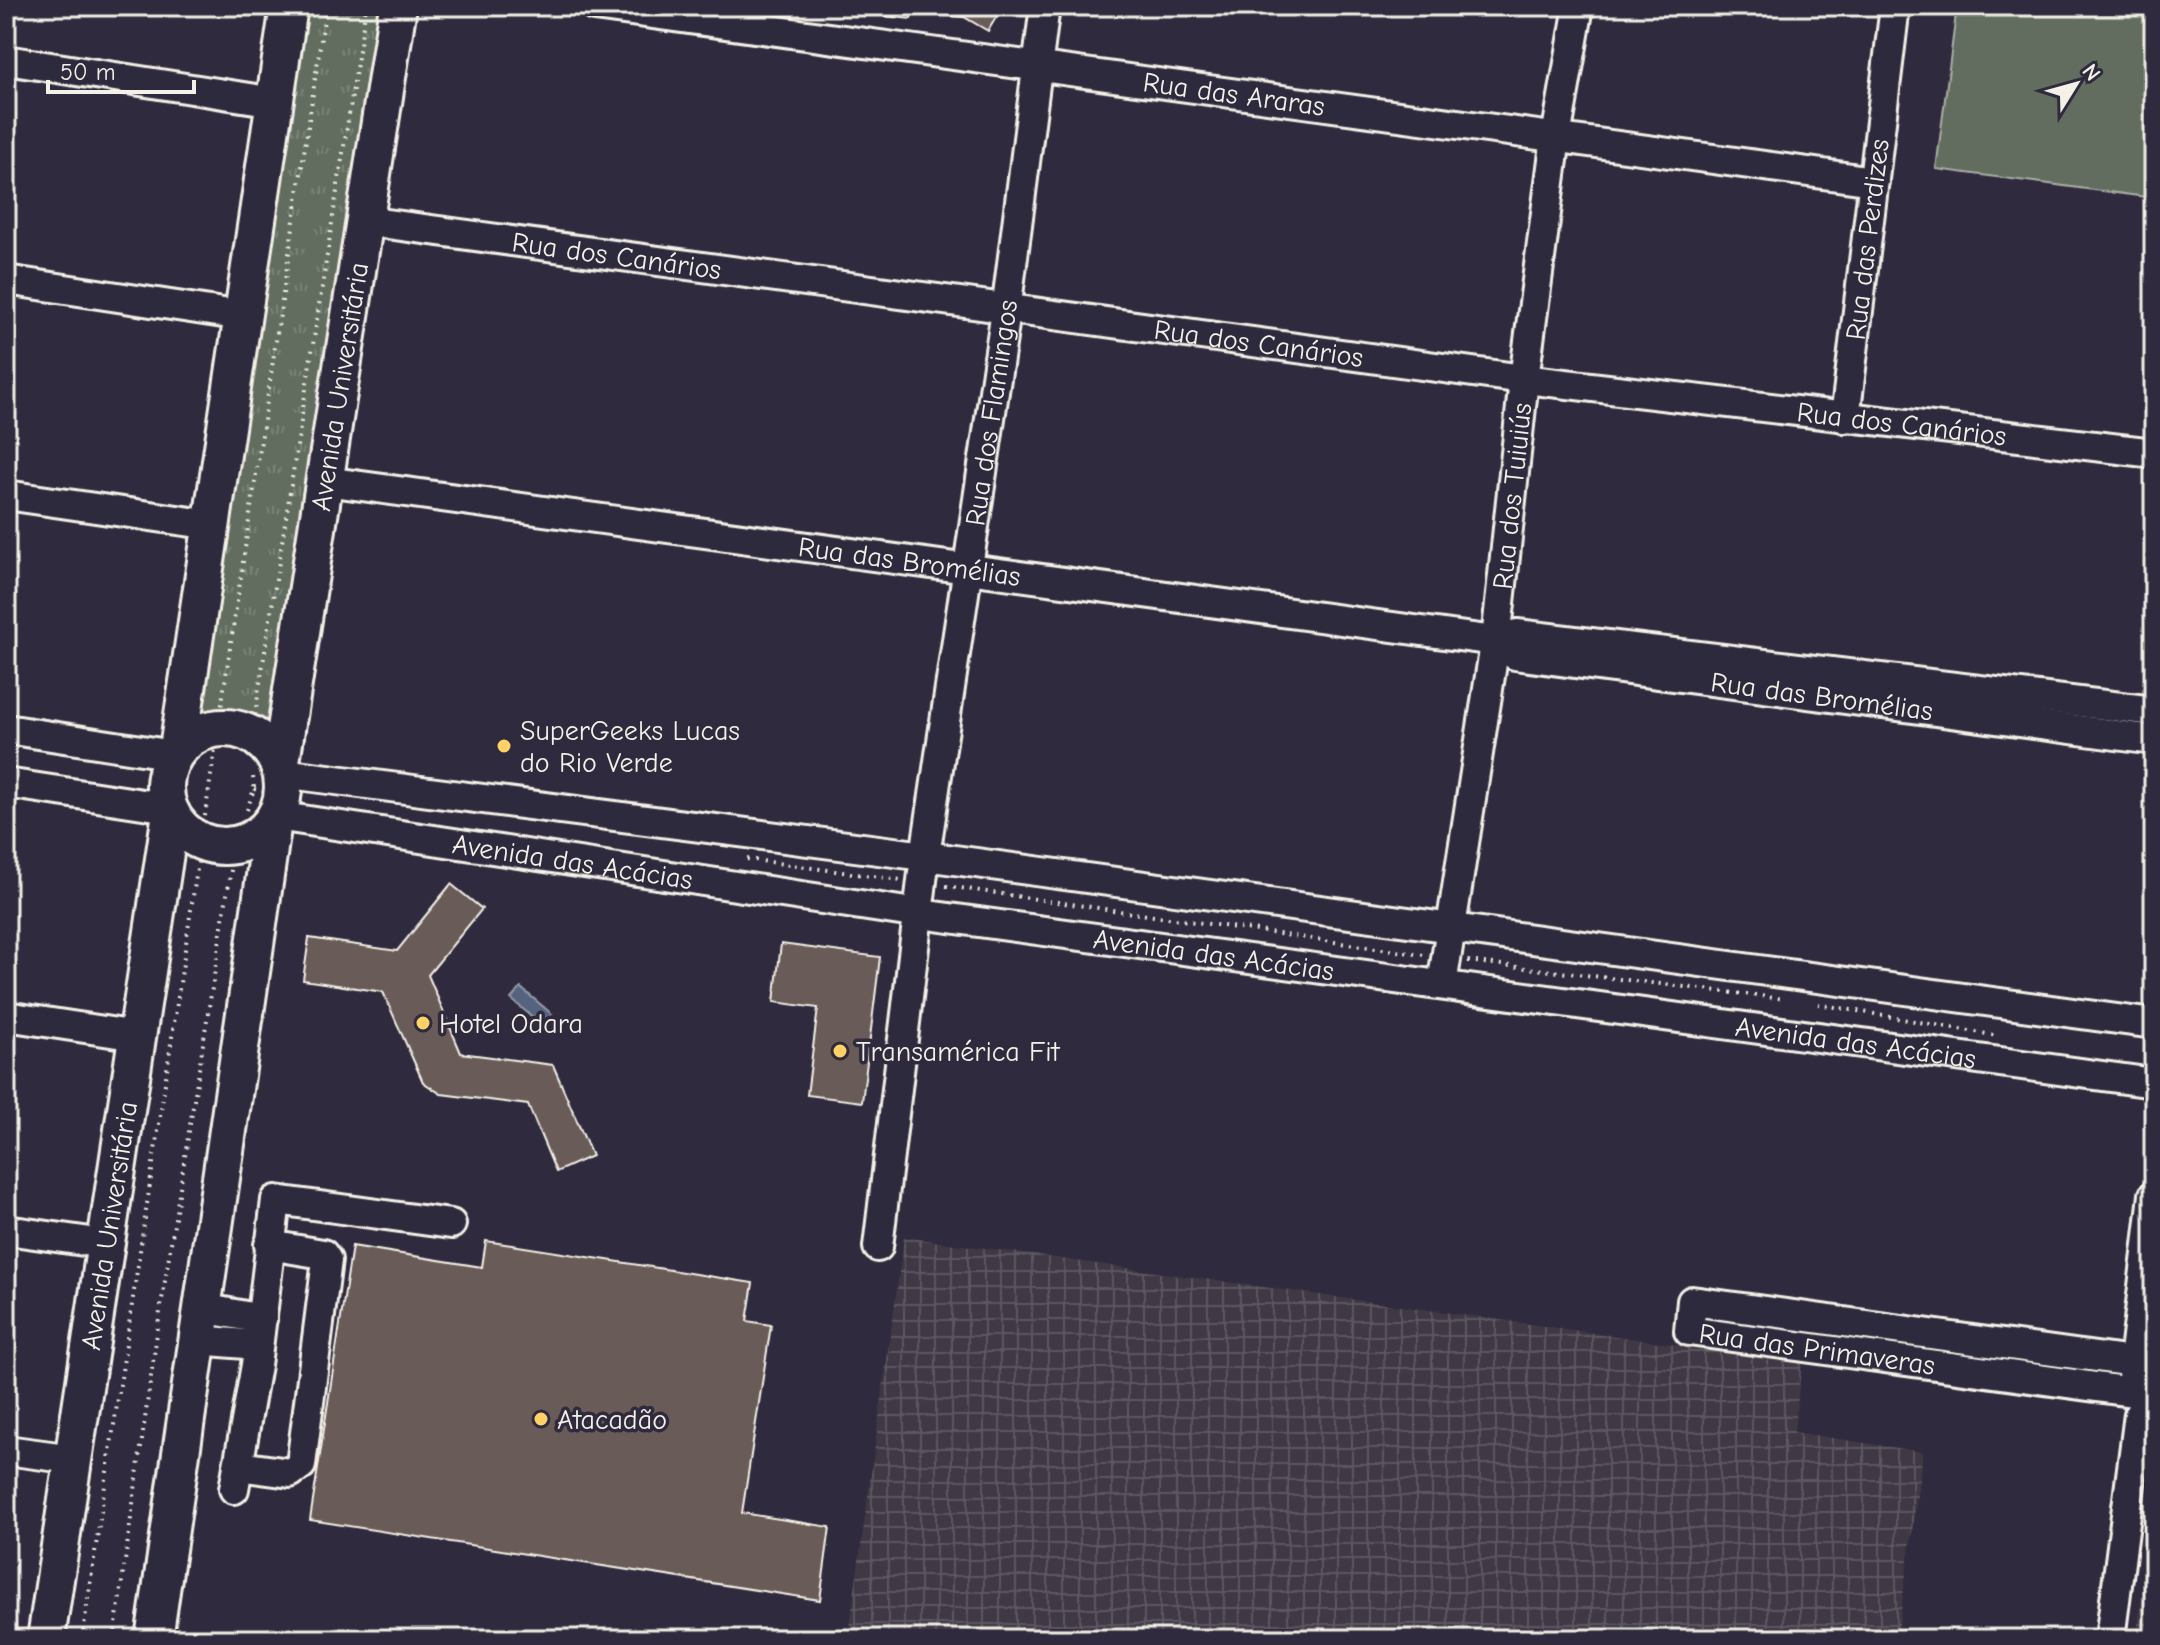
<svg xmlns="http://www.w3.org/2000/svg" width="2160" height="1645" font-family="'Comic Neue',sans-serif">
	<defs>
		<pattern id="industrial-grid" width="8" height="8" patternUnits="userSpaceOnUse" patternTransform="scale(2)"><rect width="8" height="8" fill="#403945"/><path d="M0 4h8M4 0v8" fill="none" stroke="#5c5660"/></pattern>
		<pattern id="grass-tufts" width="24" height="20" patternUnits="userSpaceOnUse" patternTransform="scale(2)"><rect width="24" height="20" fill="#626d61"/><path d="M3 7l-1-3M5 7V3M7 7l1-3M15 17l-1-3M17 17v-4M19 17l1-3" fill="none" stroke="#798278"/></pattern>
		<pattern id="water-ripples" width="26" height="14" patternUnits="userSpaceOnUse" patternTransform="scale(2)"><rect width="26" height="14" fill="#55647f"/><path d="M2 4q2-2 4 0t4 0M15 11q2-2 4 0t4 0" fill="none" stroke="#6e7b91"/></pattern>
	</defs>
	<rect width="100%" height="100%" fill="#2f2a3d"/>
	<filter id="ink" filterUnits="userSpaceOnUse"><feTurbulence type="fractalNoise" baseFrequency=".0125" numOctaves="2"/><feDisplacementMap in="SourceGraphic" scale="16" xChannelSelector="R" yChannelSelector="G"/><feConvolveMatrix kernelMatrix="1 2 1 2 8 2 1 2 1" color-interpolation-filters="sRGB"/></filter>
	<g filter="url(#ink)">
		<path fill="url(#industrial-grid)" d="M 904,1237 L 1802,1362 L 1794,1432 L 1923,1452 L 1897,1639 L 848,1639 Z
			M 2154,1510 L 2154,1639 L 2136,1639 Z"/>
		<path fill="url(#grass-tufts)" stroke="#abafa4" stroke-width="2" d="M 304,6 L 384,6 L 276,734 C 248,723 223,711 194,725 Z"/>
		<path fill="#626d61" stroke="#abafa4" stroke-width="2" d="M 1957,6 L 2154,6 L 2154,198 L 1936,169 Z"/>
		<path fill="url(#water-ripples)" stroke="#959ca9" stroke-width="2" d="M 521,988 L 552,1014 L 543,1026 L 511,999 Z"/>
		<path fill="#695c58" stroke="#f4f1e8" stroke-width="2" d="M 885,6 L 985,6 L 998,14 L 988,31 L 964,17 L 912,12 L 911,19 L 884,16 Z
			M 451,884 L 482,909 L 428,975 L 461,1053 L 553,1065 L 592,1156 L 556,1172 L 528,1105 L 441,1094 L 423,1082 L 383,992 L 303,980 L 309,938 L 397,951 Z
			M 781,944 L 880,957 L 862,1102 L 807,1095 L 818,1008 L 774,1002 Z
			M 486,1241 L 753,1283 L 747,1321 L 771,1325 L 742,1513 L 830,1527 L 820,1600 L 310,1520 L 352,1246 L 482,1267 Z"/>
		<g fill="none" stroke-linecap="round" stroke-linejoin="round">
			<defs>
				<g id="minor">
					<path id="s1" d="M 594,6 L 1874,181"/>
					<path d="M 6,60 L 275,102"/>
					<path id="s2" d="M 365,221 L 1524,379 L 2154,453"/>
					<path d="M 6,280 L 243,316"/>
					<path id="s3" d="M 1845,418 L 1895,6"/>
					<path id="s4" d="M 325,481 L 1495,641 L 1517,634 L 2154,711"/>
					<path d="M 6,495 L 212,525"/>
					<path id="s5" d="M 1495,641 L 1515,655 L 2154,740"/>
					<path d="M 6,729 L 174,755"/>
					<path d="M 282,773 L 925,856 L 2154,1024"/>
					<path d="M 6,783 L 169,808"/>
					<path id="s6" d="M 276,816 L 920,914 L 2154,1083"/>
					<path id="s7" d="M 1442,985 L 1497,631 L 1524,379 L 1556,137 L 1579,6"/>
					<path d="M 6,1016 L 137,1036"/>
					<path d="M 6,1230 L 105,1244"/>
					<path id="s8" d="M 878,1247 L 925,856 L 1006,311 L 1045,6"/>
					<path d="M 202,1308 L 262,1319"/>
					<path d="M 197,1340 L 258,1345"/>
					<path id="s9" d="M 2154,1365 L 1692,1301 L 1689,1331 L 2154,1395"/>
					<path d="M 2132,1379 L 2154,1195"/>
					<path d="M 6,1450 L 73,1459"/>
					<path d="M 238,1466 L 290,1473 L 301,1465 L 327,1260 L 323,1254 L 269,1245"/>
					<path d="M 234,1489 L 256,1365 L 276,1200 L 451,1224"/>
					<path d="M 2110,1639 L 2139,1414 L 2153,1395 L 2154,1383"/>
				</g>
				<g id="major">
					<circle cx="224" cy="787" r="59"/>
					<path d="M 178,749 L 289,6"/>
					<path id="s10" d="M 280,768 L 398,6"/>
					<path id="s11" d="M 46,1639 L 171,813"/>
					<path d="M 154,1639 L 273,821"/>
				</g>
			</defs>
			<use href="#minor" stroke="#f4f1e8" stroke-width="34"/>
			<use href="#major" stroke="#f4f1e8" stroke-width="42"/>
			<path stroke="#f4f1e8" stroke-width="4" stroke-dasharray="2 6" stroke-linecap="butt" d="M 253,755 L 252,734 L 366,6
				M 254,789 L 263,791
				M 247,810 L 254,789 L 253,776
				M 747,859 L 901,880
				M 946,886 L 1424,955
				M 1468,961 L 1785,999
				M 1818,1004 L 1998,1036
				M 82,1639 L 326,6
				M 114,1639 L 160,1312 L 235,845 L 244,818"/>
			<use href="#minor" stroke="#2f2a3d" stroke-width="28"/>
			<use href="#major" stroke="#2f2a3d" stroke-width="36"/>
		</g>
	</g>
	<g fill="#ffd166" stroke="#2f2a3d" stroke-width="3">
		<circle cx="504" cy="746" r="8"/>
		<circle cx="423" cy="1023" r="8"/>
		<circle cx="840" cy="1051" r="8"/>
		<circle cx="541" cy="1419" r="8"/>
	</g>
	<g text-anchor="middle" stroke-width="7" stroke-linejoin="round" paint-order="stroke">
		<g font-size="28" fill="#f4f1e8" stroke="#2f2a3d">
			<text dy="10" stroke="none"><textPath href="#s1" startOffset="646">Rua das Araras</textPath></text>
			<text dy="10" stroke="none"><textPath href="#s3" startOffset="180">Rua das Perdizes</textPath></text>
			<text dy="10" stroke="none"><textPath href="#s2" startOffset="254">Rua dos Canários</textPath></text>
			<text dy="10" stroke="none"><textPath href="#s2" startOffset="902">Rua dos Canários</textPath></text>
			<text dy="10" stroke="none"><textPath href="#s10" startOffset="386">Avenida Universitária</textPath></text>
			<text dy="10" stroke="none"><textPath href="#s8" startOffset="842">Rua dos Flamingos</textPath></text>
			<text dy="10" stroke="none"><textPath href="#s2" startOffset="1550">Rua dos Canários</textPath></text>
			<text dy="10" stroke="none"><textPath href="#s7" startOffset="494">Rua dos Tuiuiús</textPath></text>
			<text dy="10" stroke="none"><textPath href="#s4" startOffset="590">Rua das Bromélias</textPath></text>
			<text dy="10" stroke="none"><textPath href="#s5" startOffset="334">Rua das Bromélias</textPath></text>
			<text dy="10" stroke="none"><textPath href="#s6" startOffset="300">Avenida das Acácias</textPath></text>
			<text dy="10" stroke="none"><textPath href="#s6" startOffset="948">Avenida das Acácias</textPath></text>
			<text dy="10" stroke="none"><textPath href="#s6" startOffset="1596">Avenida das Acácias</textPath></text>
			<text dy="10" stroke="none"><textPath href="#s11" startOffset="418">Avenida Universitária</textPath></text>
			<text dy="10" stroke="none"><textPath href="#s9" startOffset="626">Rua das Primaveras</textPath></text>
		</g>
		<g font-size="28" fill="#f4f1e8" stroke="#2f2a3d" text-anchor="start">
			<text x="520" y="740">SuperGeeks Lucas<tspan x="520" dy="32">do Rio Verde</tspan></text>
			<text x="439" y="1033">Hotel Odara</text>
			<text x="856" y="1061">Transamérica Fit</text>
			<text x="557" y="1429">Atacadão</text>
		</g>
	</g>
	<rect width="2160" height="1645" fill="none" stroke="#2f2a3d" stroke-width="32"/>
	<rect x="16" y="16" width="2128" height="1613" fill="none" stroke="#f4f1e8" stroke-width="3" filter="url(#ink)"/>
	<g transform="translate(2076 84) rotate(53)" stroke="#2f2a3d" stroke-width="6" paint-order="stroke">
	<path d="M0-6L14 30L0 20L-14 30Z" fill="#f4f1e8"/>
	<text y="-12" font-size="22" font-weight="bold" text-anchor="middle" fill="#f4f1e8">N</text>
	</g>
	<path d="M48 80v12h146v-12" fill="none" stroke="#f4f1e8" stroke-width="4"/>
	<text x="60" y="80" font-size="24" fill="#f4f1e8" stroke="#2f2a3d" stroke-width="6" paint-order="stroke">50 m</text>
</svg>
